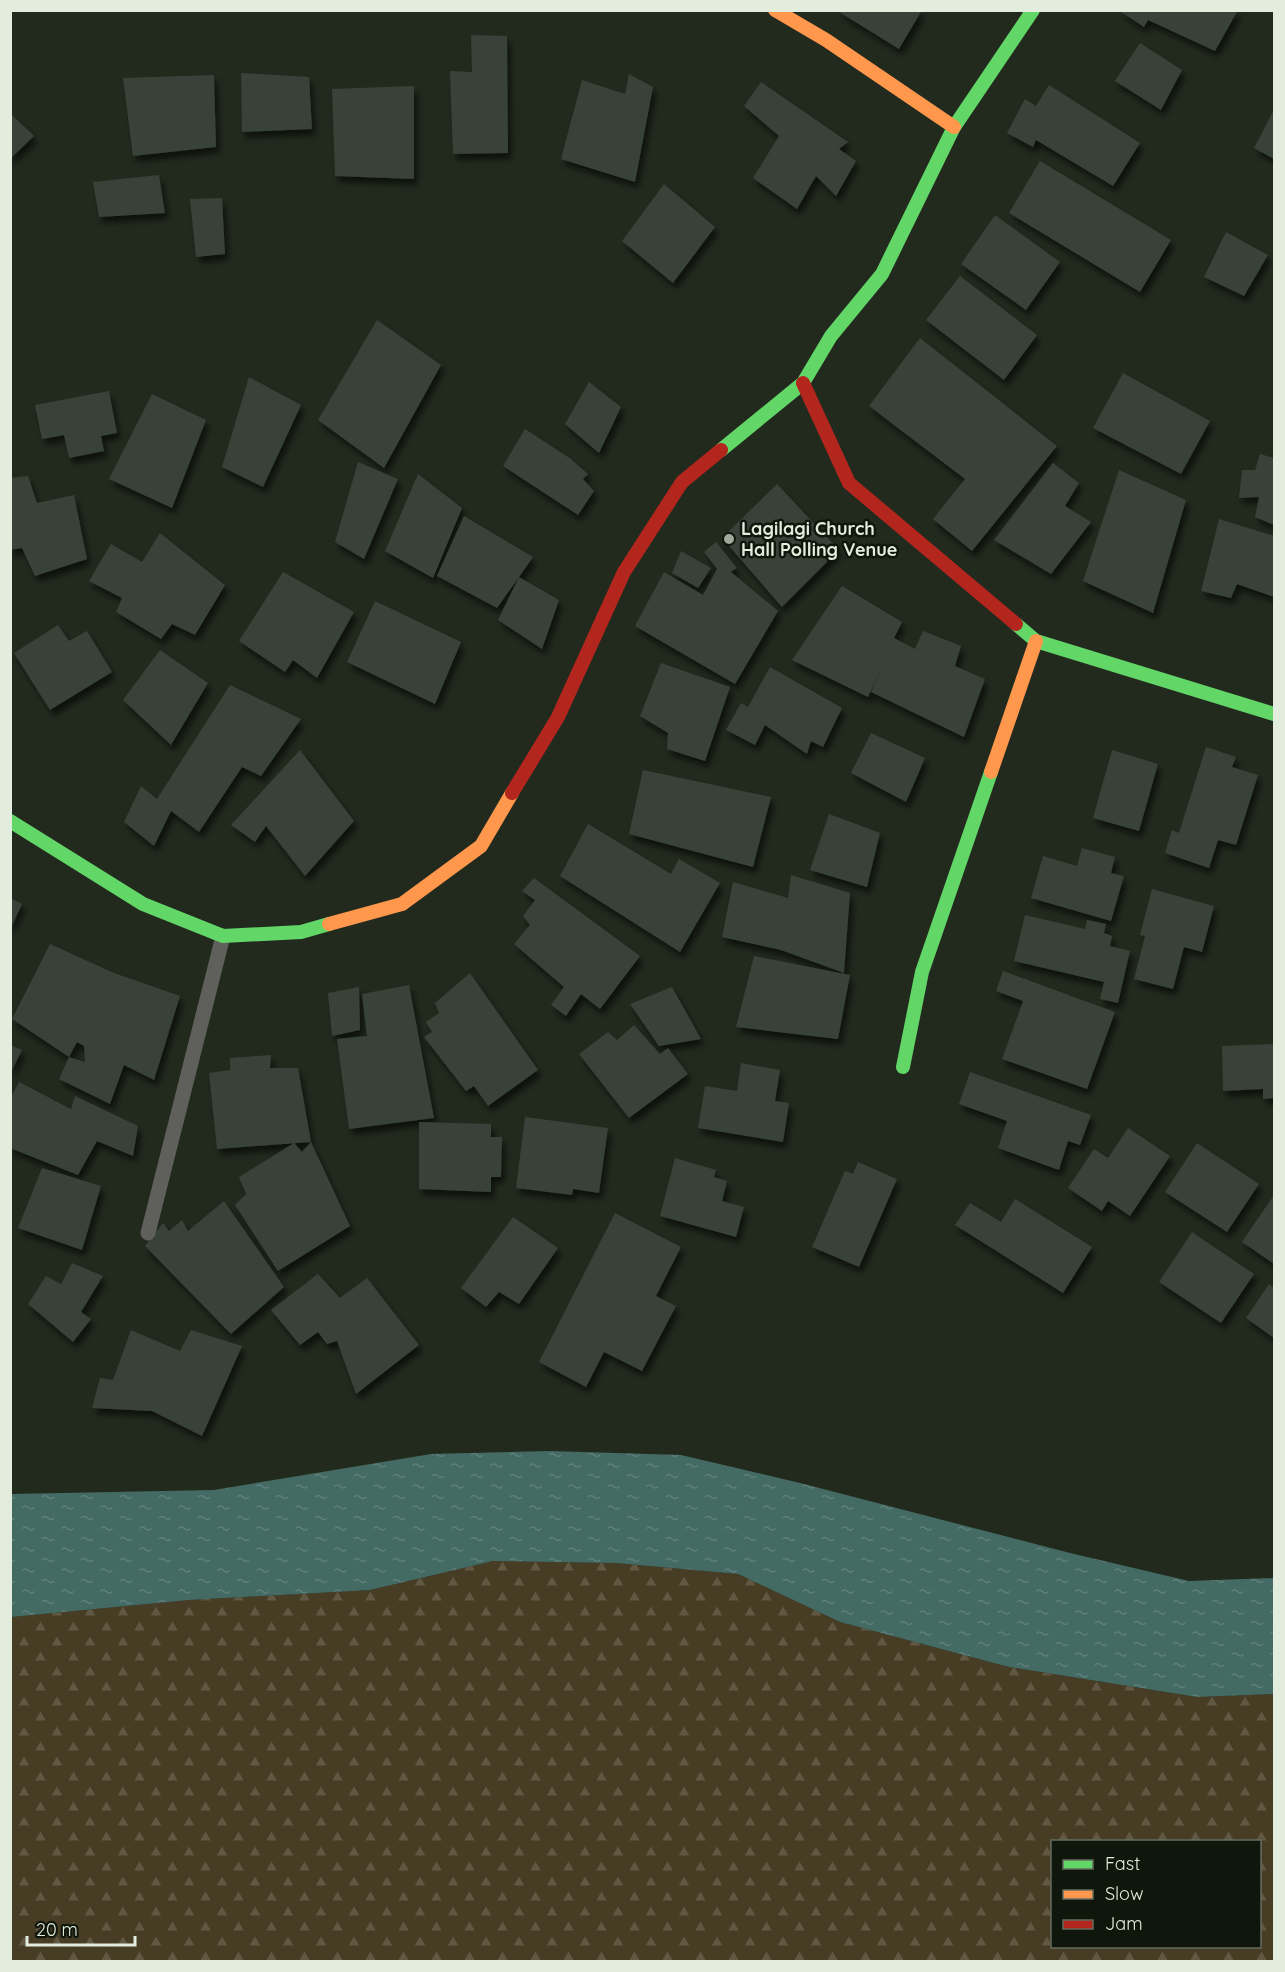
<svg xmlns="http://www.w3.org/2000/svg" width="1285" height="1972" font-family="Quicksand,sans-serif">
	<defs>
		<pattern id="forest-firs" width="22" height="20" patternUnits="userSpaceOnUse" patternTransform="scale(1.5)"><rect width="22" height="20" fill="#473c24"/><path d="M5 1l3.5 6h-7zM16 11l3.5 6h-7z" fill="#615843"/></pattern>
		<pattern id="water-ripples" width="26" height="14" patternUnits="userSpaceOnUse" patternTransform="scale(1.5)"><rect width="26" height="14" fill="#446a64"/><path d="M2 4q2-2 4 0t4 0M15 11q2-2 4 0t4 0" fill="none" stroke="#5f807a"/></pattern>
		<filter id="shadow"><feDropShadow dx="3.5" dy="6" stdDeviation="3" flood-color="#0009"/></filter>
	</defs>
	<rect width="100%" height="100%" fill="#222a1e"/>
	<path fill="url(#forest-firs)" fill-rule="evenodd" d="M 493,1561 L 616,1563 L 738,1574 L 840,1622 L 1009,1667 L 1197,1697 L 1274,1694 L 1274,1961 L 11,1961 L 10,1617 L 189,1600 L 370,1590 ZM 1052,1842 L 1260,1842 L 1260,1946 L 1052,1946 Z"/>
	<path fill="url(#water-ripples)" d="M 550,1451 L 681,1455 L 800,1483 L 1070,1553 L 1189,1581 L 1274,1578 L 1274,1694 L 1197,1697 L 1009,1667 L 840,1622 L 738,1574 L 616,1563 L 493,1561 L 370,1590 L 189,1600 L 11,1617 L 11,1494 L 214,1490 L 431,1454 Z"/>
	<path fill="#384239" filter="url(#shadow)" d="M 836,10 L 922,10 L 899,49 Z
		M 1118,10 L 1238,10 L 1215,51 L 1148,20 L 1144,27 Z
		M 471,35 L 507,36 L 508,153 L 453,154 L 450,71 L 472,72 Z
		M 1140,43 L 1182,70 L 1161,110 L 1115,81 Z
		M 241,73 L 309,77 L 312,129 L 242,132 Z
		M 629,74 L 653,87 L 635,182 L 561,159 L 582,80 L 625,94 Z
		M 214,75 L 216,147 L 133,156 L 123,78 Z
		M 761,82 L 848,142 L 839,149 L 856,161 L 836,196 L 816,176 L 797,209 L 753,178 L 779,136 L 744,106 Z
		M 1049,85 L 1140,143 L 1113,186 L 1036,140 L 1033,147 L 1007,133 L 1025,99 L 1036,106 Z
		M 414,86 L 414,179 L 335,176 L 332,89 Z
		M 1274,110 L 1274,159 L 1254,148 Z
		M 10,113 L 34,136 L 10,159 Z
		M 1040,161 L 1171,240 L 1140,292 L 1009,213 Z
		M 159,175 L 165,213 L 99,217 L 93,182 Z
		M 664,184 L 715,227 L 673,283 L 622,241 Z
		M 222,198 L 225,254 L 196,257 L 190,199 Z
		M 995,215 L 1060,262 L 1026,310 L 961,264 Z
		M 1226,232 L 1268,255 L 1244,296 L 1204,277 Z
		M 960,276 L 1037,335 L 1004,380 L 926,320 Z
		M 377,320 L 441,365 L 384,468 L 318,420 Z
		M 920,338 L 1057,446 L 972,551 L 933,519 L 965,479 L 869,406 Z
		M 1123,373 L 1210,421 L 1181,474 L 1093,428 Z
		M 249,377 L 301,405 L 263,487 L 222,467 Z
		M 589,382 L 621,407 L 599,453 L 565,424 Z
		M 109,391 L 117,433 L 101,436 L 104,451 L 69,458 L 64,435 L 42,439 L 35,405 Z
		M 152,394 L 206,420 L 172,508 L 109,479 Z
		M 525,429 L 571,459 L 588,474 L 583,479 L 594,491 L 578,515 L 503,466 Z
		M 1260,454 L 1274,458 L 1274,525 L 1255,517 L 1259,497 L 1239,498 L 1242,470 L 1255,470 Z
		M 358,462 L 398,479 L 364,559 L 335,542 Z
		M 1053,463 L 1079,483 L 1065,506 L 1091,522 L 1051,574 L 994,540 Z
		M 1119,470 L 1186,500 L 1153,613 L 1083,581 Z
		M 418,474 L 462,508 L 433,578 L 385,551 Z
		M 28,476 L 37,503 L 74,495 L 87,559 L 35,576 L 22,548 L 10,550 L 10,478 Z
		M 777,484 L 839,550 L 782,607 L 722,538 Z
		M 464,516 L 533,557 L 519,577 L 559,600 L 542,649 L 498,620 L 519,577 L 497,608 L 437,576 Z
		M 1219,519 L 1274,536 L 1274,597 L 1237,584 L 1231,598 L 1201,591 Z
		M 160,533 L 225,585 L 195,635 L 172,624 L 161,639 L 116,612 L 122,598 L 89,581 L 111,544 L 142,562 Z
		M 716,542 L 737,568 L 731,572 L 778,611 L 735,684 L 635,626 L 664,572 L 703,595 L 717,569 L 704,552 Z
		M 681,551 L 711,568 L 698,588 L 672,573 Z
		M 283,572 L 354,612 L 317,678 L 293,660 L 285,672 L 239,641 Z
		M 842,586 L 902,622 L 894,638 L 915,649 L 923,631 L 961,646 L 955,666 L 985,679 L 964,737 L 871,692 L 882,667 L 868,697 L 792,660 Z
		M 375,601 L 461,642 L 435,704 L 347,662 Z
		M 58,625 L 69,641 L 87,631 L 112,672 L 50,710 L 14,653 Z
		M 160,650 L 208,683 L 171,745 L 123,700 Z
		M 661,663 L 730,687 L 705,761 L 667,749 L 668,733 L 640,716 Z
		M 770,667 L 842,708 L 823,747 L 811,741 L 807,754 L 765,725 L 755,745 L 726,730 L 741,703 L 748,707 Z
		M 230,685 L 301,719 L 261,776 L 242,767 L 199,832 L 171,811 L 154,846 L 124,822 L 141,786 L 157,799 Z
		M 871,733 L 925,758 L 906,802 L 851,773 Z
		M 1206,747 L 1236,757 L 1232,767 L 1258,775 L 1236,845 L 1218,840 L 1209,868 L 1165,853 L 1172,830 L 1179,833 Z
		M 300,750 L 354,821 L 305,876 L 266,826 L 255,842 L 231,825 Z
		M 1112,750 L 1158,764 L 1139,831 L 1093,818 Z
		M 643,770 L 771,797 L 753,867 L 629,834 Z
		M 829,814 L 880,833 L 867,887 L 810,870 Z
		M 588,824 L 671,874 L 679,859 L 720,883 L 680,952 L 560,876 Z
		M 1082,848 L 1115,857 L 1111,873 L 1124,876 L 1111,921 L 1031,898 L 1043,856 L 1077,866 Z
		M 791,875 L 850,893 L 844,973 L 781,950 L 722,937 L 733,882 L 788,898 Z
		M 534,878 L 640,956 L 600,1009 L 581,994 L 566,1016 L 551,1005 L 564,987 L 514,944 L 530,925 L 523,916 L 535,900 L 522,891 Z
		M 1152,889 L 1214,906 L 1202,952 L 1184,947 L 1173,989 L 1134,979 L 1145,936 L 1140,935 Z
		M 10,898 L 22,904 L 10,930 Z
		M 1025,915 L 1085,929 L 1087,920 L 1106,924 L 1104,933 L 1112,936 L 1110,946 L 1130,951 L 1118,1003 L 1100,999 L 1104,982 L 1014,961 Z
		M 50,944 L 114,973 L 180,996 L 154,1080 L 124,1065 L 110,1104 L 59,1079 L 69,1057 L 85,1062 L 84,1046 L 77,1042 L 69,1057 L 12,1019 Z
		M 754,956 L 850,975 L 838,1039 L 736,1027 Z
		M 1003,971 L 1115,1012 L 1087,1089 L 1002,1059 L 1023,1001 L 996,991 Z
		M 470,973 L 538,1070 L 488,1106 L 474,1086 L 466,1091 L 424,1037 L 432,1032 L 426,1022 L 439,1013 L 435,1003 Z
		M 409,985 L 434,1118 L 349,1129 L 337,1039 L 367,1036 L 362,994 Z
		M 359,987 L 360,1030 L 332,1036 L 328,993 Z
		M 672,987 L 701,1039 L 659,1046 L 630,1004 Z
		M 634,1025 L 660,1054 L 668,1048 L 688,1074 L 629,1118 L 579,1054 L 608,1032 L 617,1040 Z
		M 1274,1044 L 1274,1098 L 1263,1099 L 1263,1089 L 1223,1091 L 1222,1046 Z
		M 10,1045 L 22,1050 L 10,1074 Z
		M 271,1055 L 270,1068 L 298,1068 L 311,1142 L 217,1149 L 209,1073 L 230,1070 L 230,1058 Z
		M 741,1063 L 780,1070 L 775,1101 L 789,1103 L 783,1142 L 698,1128 L 705,1086 L 737,1091 Z
		M 970,1072 L 1091,1115 L 1080,1145 L 1068,1141 L 1059,1170 L 998,1148 L 1007,1121 L 959,1104 Z
		M 19,1082 L 71,1109 L 75,1096 L 138,1126 L 133,1156 L 97,1141 L 78,1175 L 10,1148 L 10,1099 Z
		M 525,1117 L 608,1128 L 599,1193 L 573,1189 L 572,1195 L 516,1188 Z
		M 419,1122 L 491,1124 L 491,1137 L 502,1137 L 501,1177 L 491,1177 L 491,1192 L 419,1189 Z
		M 1128,1128 L 1170,1156 L 1130,1216 L 1108,1201 L 1102,1211 L 1068,1188 L 1094,1149 L 1108,1158 Z
		M 311,1142 L 350,1226 L 278,1271 L 235,1205 L 246,1194 L 239,1177 L 294,1143 L 302,1152 Z
		M 1197,1143 L 1259,1184 L 1227,1232 L 1165,1192 Z
		M 675,1158 L 716,1170 L 714,1177 L 727,1181 L 722,1201 L 744,1207 L 736,1237 L 660,1216 Z
		M 858,1162 L 897,1179 L 859,1267 L 812,1247 L 845,1171 L 853,1174 Z
		M 42,1168 L 101,1186 L 82,1250 L 18,1228 Z
		M 1274,1195 L 1274,1264 L 1242,1242 Z
		M 1015,1199 L 1092,1247 L 1063,1293 L 955,1225 L 970,1203 L 1001,1222 Z
		M 224,1201 L 284,1287 L 231,1334 L 145,1246 L 163,1223 L 169,1231 L 182,1220 L 188,1231 Z
		M 615,1213 L 681,1247 L 656,1296 L 676,1306 L 642,1371 L 604,1352 L 586,1387 L 539,1362 Z
		M 513,1217 L 558,1248 L 519,1304 L 499,1292 L 486,1307 L 461,1288 Z
		M 1192,1232 L 1254,1274 L 1221,1323 L 1159,1282 Z
		M 72,1263 L 103,1276 L 81,1312 L 91,1319 L 73,1342 L 28,1304 L 46,1276 L 61,1284 Z
		M 318,1274 L 340,1298 L 367,1278 L 419,1345 L 356,1394 L 337,1341 L 327,1344 L 318,1332 L 300,1345 L 271,1310 Z
		M 1269,1284 L 1274,1288 L 1274,1338 L 1246,1318 Z
		M 131,1330 L 180,1351 L 191,1330 L 242,1346 L 202,1436 L 152,1411 L 92,1408 L 100,1378 L 113,1380 Z"/>
	<g fill="none" stroke-linecap="round" stroke-linejoin="round">
		<path stroke="#5f605b" stroke-width="15" d="M 148,1233 L 223,936"/>
		<path stroke="#63d668" stroke-width="14" d="M 721,450 L 803,383 L 831,336 L 882,274 L 954,127 L 1033,10
			M 1016,624 L 1036,641 L 1274,714
			M 10,821 L 143,904 L 223,936 L 301,932 L 329,924
			M 903,1067 L 922,972 L 991,772"/>
		<path stroke="#ff974d" stroke-width="14" d="M 775,10 L 826,40 L 954,127
			M 991,772 L 1036,641
			M 329,924 L 402,904 L 481,846 L 512,793"/>
		<path stroke="#b3261e" stroke-width="14" d="M 803,383 L 849,483 L 1016,624
			M 512,793 L 558,717 L 624,572 L 682,482 L 721,450"/>
	</g>
	<circle fill="#9fa99b" stroke="#0f160b" stroke-width="2" cx="729" cy="539" r="6"/>
	<g text-anchor="middle" stroke-width="5" stroke-linejoin="round" paint-order="stroke">
		<g font-size="18" font-weight="bold" fill="#e3edde" stroke="#0f160b" text-anchor="start">
			<text x="741" y="535">Lagilagi Church<tspan x="741" dy="21">Hall Polling Venue</tspan></text>
		</g>
	</g>
	<rect width="1285" height="1972" fill="none" stroke="#e3edde" stroke-width="24"/>
	<rect x="1051" y="1840" width="210" height="108" fill="#0f160b" stroke="#646c5f" stroke-width="1.5"/>
	<rect x="1063" y="1860" width="30" height="9" fill="#63d668" stroke="#646c5f" stroke-width="1.5"/>
	<text x="1105" y="1870" font-size="18" fill="#e3edde">Fast</text>
	<rect x="1063" y="1890" width="30" height="9" fill="#ff974d" stroke="#646c5f" stroke-width="1.5"/>
	<text x="1105" y="1900" font-size="18" fill="#e3edde">Slow</text>
	<rect x="1063" y="1920" width="30" height="9" fill="#b3261e" stroke="#646c5f" stroke-width="1.5"/>
	<text x="1105" y="1930" font-size="18" fill="#e3edde">Jam</text>
	<path d="M27 1936v9h108v-9" fill="none" stroke="#e3edde" stroke-width="3"/>
	<text x="36" y="1936" font-size="18" fill="#e3edde" stroke="#0f160b" stroke-width="4.5" paint-order="stroke">20 m</text>
</svg>
